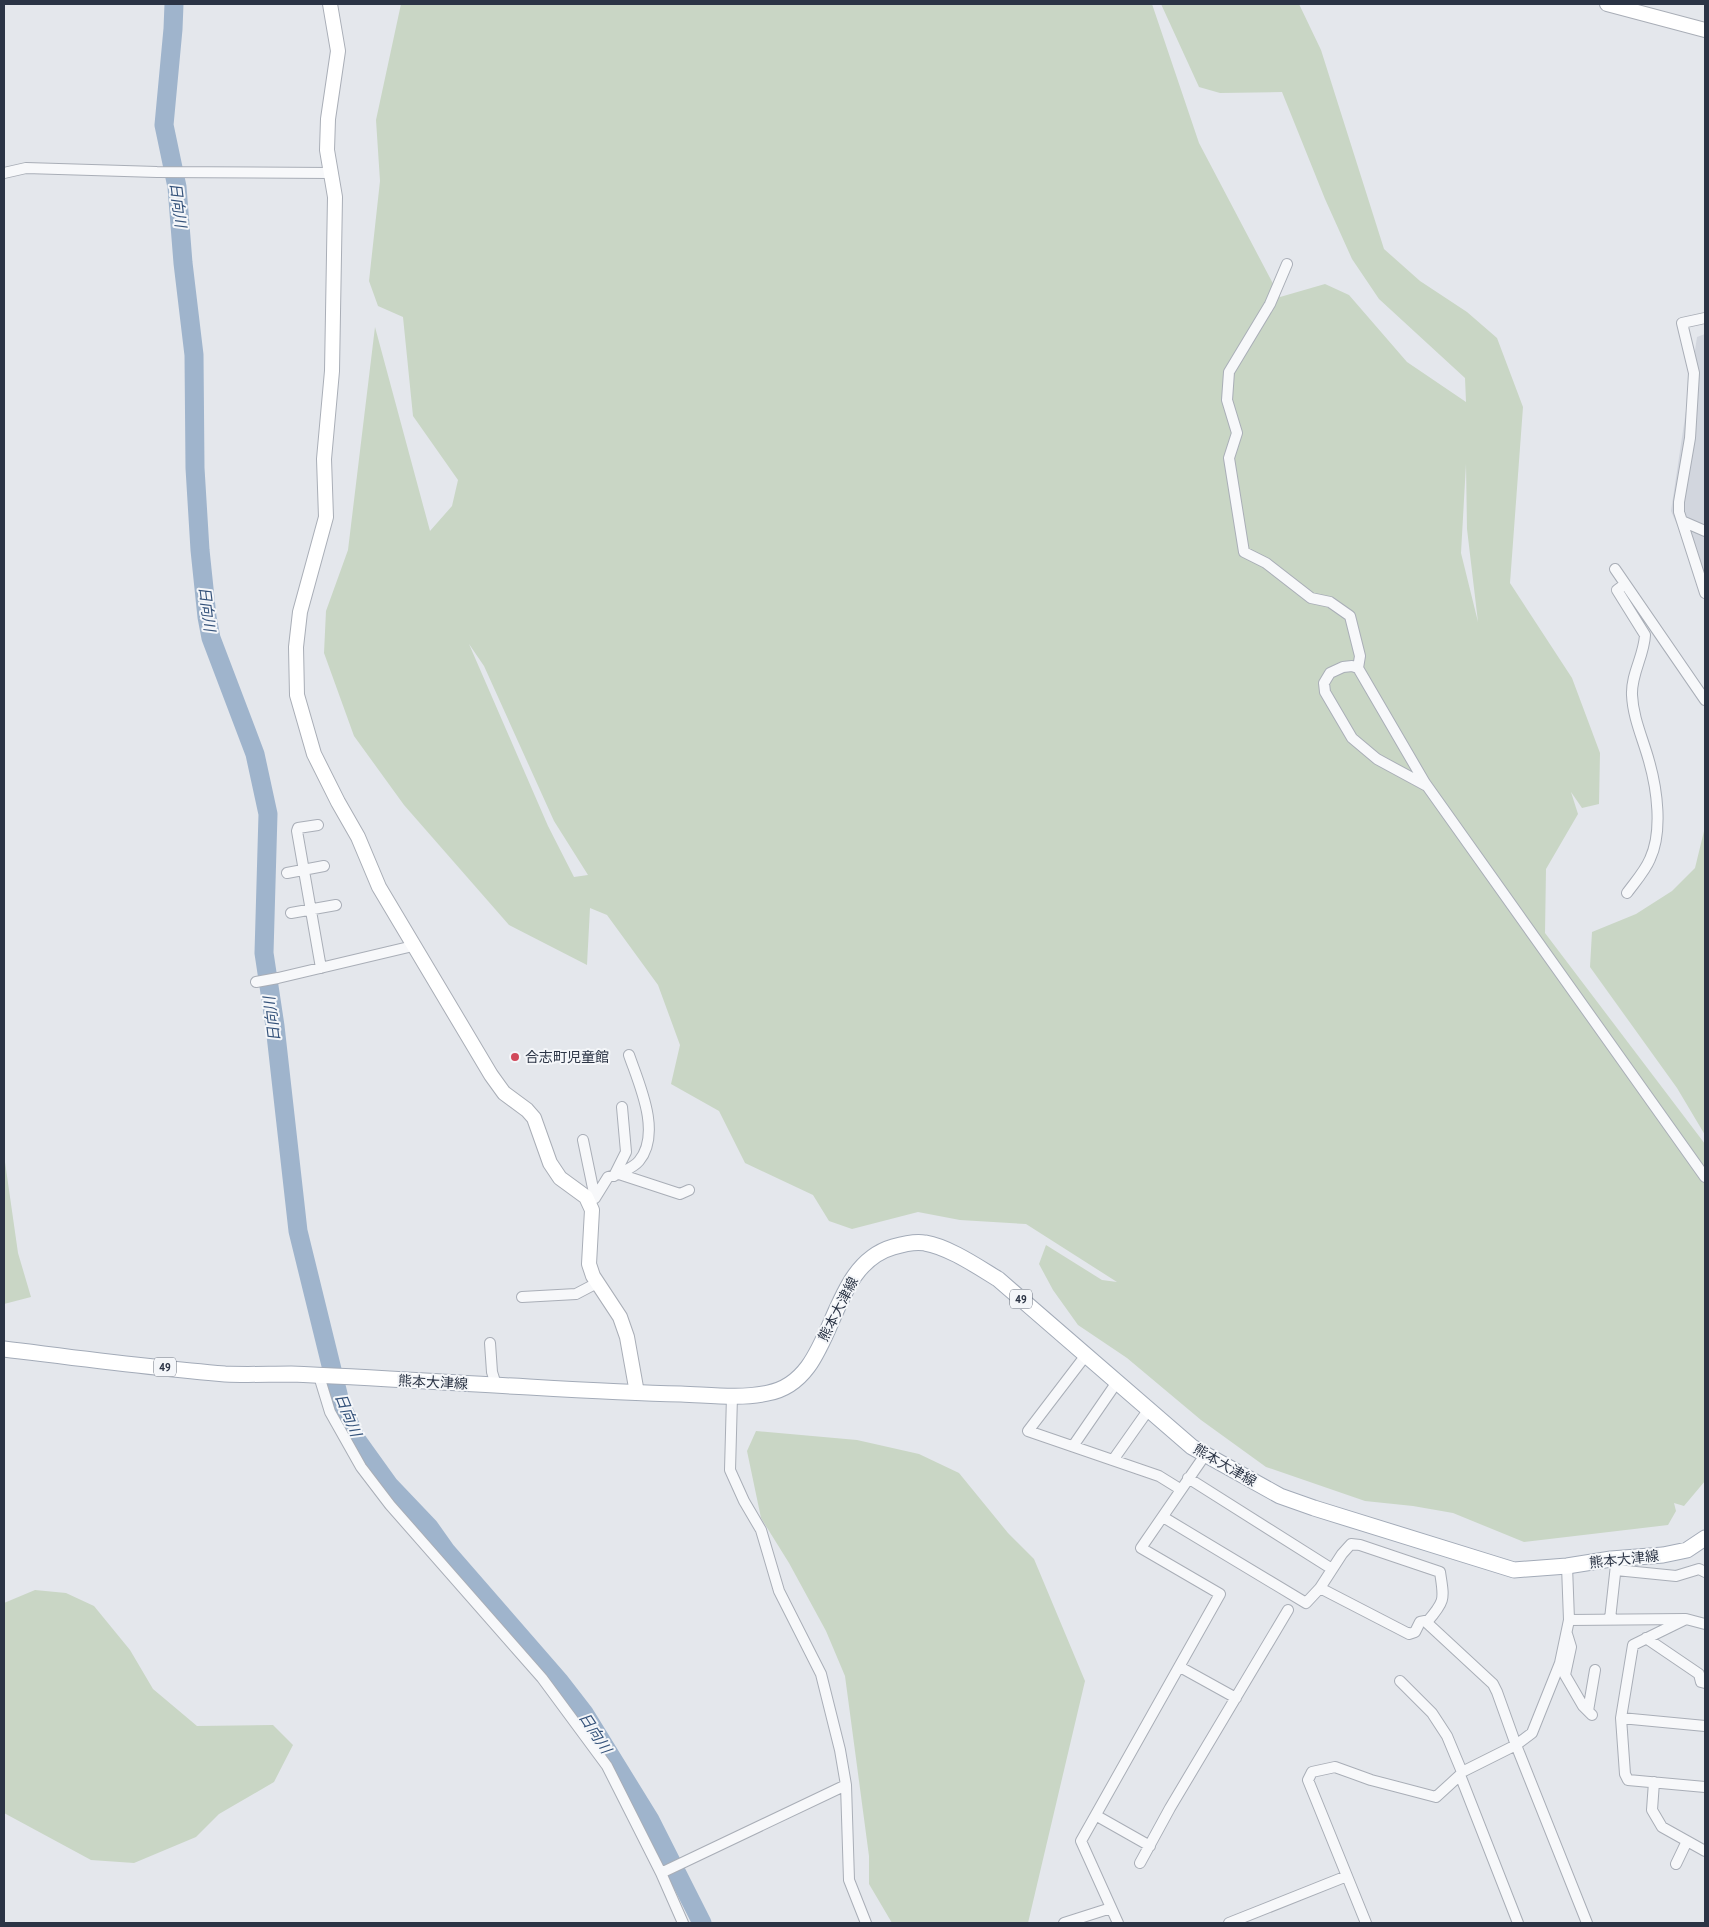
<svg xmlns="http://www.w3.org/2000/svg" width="1709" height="1927" font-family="'PT Sans Narrow','Noto Sans JP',sans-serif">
	<rect width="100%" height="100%" fill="#e4e7ec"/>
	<path fill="#d2d6de" d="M 1705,334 L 1705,588 L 1671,511 L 1697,337 Z"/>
	<path fill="#c9d6c5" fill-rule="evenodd" d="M 401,4 L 1152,4 L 1199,143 L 1280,297 L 1325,284 L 1349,295 L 1407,362 L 1466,402 L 1465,378 L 1379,299 L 1352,259 L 1325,199 L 1282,92 L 1220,93 L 1199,87 L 1161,4 L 1299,4 L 1321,50 L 1384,249 L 1420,281 L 1467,312 L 1497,338 L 1523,407 L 1510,583 L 1572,678 L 1600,753 L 1599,804 L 1582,808 L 1571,792 L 1578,814 L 1546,869 L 1545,933 L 1705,1144 L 1705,1481 L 1684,1506 L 1674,1503 L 1676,1511 L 1668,1525 L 1524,1542 L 1453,1513 L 1413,1506 L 1365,1501 L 1266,1467 L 1201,1420 L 1127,1358 L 1078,1325 L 1053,1290 L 1039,1264 L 1046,1245 L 1102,1280 L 1117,1282 L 1026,1224 L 960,1220 L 918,1212 L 852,1229 L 829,1221 L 813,1195 L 745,1163 L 719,1111 L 671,1084 L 680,1045 L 658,985 L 607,915 L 590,908 L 587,965 L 509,925 L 404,805 L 354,736 L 324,653 L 326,611 L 348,550 L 375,327 L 430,531 L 452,506 L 458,480 L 413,416 L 403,317 L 378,306 L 369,281 L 380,181 L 376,120 ZM 1466,464 L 1467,529 L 1478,622 L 1461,553 ZM 469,644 L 484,666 L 554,821 L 588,875 L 574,877 L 548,826 Z
		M 1705,808 L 1705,1135 L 1677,1088 L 1590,967 L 1592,932 L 1636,914 L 1672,891 L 1695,868 L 1705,827 Z
		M 4,1155 L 18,1253 L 31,1297 L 4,1304 Z
		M 756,1431 L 857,1440 L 919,1454 L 959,1473 L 1008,1533 L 1034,1559 L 1085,1681 L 1028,1923 L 892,1923 L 869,1884 L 869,1856 L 845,1676 L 826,1631 L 789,1563 L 761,1518 L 747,1451 Z
		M 35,1590 L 66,1593 L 94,1606 L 130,1650 L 153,1689 L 197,1726 L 273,1725 L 293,1745 L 274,1782 L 219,1814 L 196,1837 L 134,1863 L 91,1860 L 4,1813 L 4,1603 Z"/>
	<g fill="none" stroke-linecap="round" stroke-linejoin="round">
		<path stroke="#9fb4cc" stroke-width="19" d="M 174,4 L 173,29 L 164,125 L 177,187 L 183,263 L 194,355 L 195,468 L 200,550 L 207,617 L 211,638 L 255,754 L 268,814 L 264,953 L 275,1026 L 298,1231 L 340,1402 L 356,1439 L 389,1485 L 429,1527 L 446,1551 L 560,1682 L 584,1713 L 650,1820 L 702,1923"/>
		<defs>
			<path id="street" d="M 4,173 L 26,168 L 157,172 L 330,173
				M 1287,264 L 1270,304 L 1229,372 L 1227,400 L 1237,433 L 1229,458 L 1244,552 L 1266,563 L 1311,598 L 1330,602 L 1350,616 L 1360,656 L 1358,668 L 1425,783 L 1705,1177
				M 1705,318 L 1682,323 L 1694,373 L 1690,438 L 1679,502 L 1679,512 L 1705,593
				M 1682,521 L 1705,531
				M 1615,569 L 1705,700
				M 1625,584 L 1617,590 L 1645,635 C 1644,656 1631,674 1632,695 C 1633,718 1643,739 1649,761 C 1657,789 1663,831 1650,859 C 1645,871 1635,882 1627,893
				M 1358,668 L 1352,666 L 1343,667 L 1330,673 L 1324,683 L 1325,692 L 1352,738 L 1377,759 L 1425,785
				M 318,825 L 298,828 L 297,831 L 321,968
				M 287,873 L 324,866
				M 291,913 L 336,905
				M 256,982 L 278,978 L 413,946
				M 583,1140 L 595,1198 L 593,1199
				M 619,1174 C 626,1170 634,1167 639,1161 C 662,1133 639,1084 629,1055
				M 614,1176 L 626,1152 L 622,1107
				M 595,1198 L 608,1177 L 619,1174 L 680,1194 L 689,1190
				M 522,1297 L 576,1294 L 597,1283
				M 490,1343 L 492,1372 L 496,1385
				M 1086,1355 L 1028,1431 L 1159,1476 L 1180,1489
				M 319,1376 L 330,1412 L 361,1467 L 390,1505 L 542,1678 L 607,1766 L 661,1873 L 683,1923
				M 732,1396 L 730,1470 L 744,1501 L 761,1530 L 779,1591 L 821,1674 L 840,1750 L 846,1785 L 849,1880 L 866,1923
				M 1073,1446 L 1117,1382
				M 1113,1460 L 1149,1409
				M 1188,1478 L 1332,1569
				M 1163,1517 L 1306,1603 L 1320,1588 L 1342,1554 L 1351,1544 L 1360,1545 L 1440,1572 C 1444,1599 1446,1600 1427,1622
				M 1616,1570 L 1676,1576 L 1699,1569 L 1705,1572
				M 1320,1588 L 1409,1634 L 1415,1632 L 1420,1622 L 1425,1621 L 1493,1684 L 1497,1692 L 1516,1745 L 1587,1923
				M 1610,1619 L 1616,1565
				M 1686,1619 L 1633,1645 L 1621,1718 L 1625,1774 L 1628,1780 L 1705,1787
				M 1569,1620 L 1686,1619 L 1705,1624
				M 1567,1634 L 1571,1647 L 1565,1675 L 1583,1706 L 1592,1715
				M 1646,1638 L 1699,1674 L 1701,1682 L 1705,1683
				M 1180,1667 L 1236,1698
				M 1400,1681 L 1432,1713 L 1447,1736 L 1462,1772
				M 1588,1711 L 1595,1670
				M 1621,1718 L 1705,1726
				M 1654,1782 L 1652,1810 L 1662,1827 L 1705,1851
				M 1097,1816 L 1150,1846
				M 1140,1863 L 1170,1808 L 1288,1610
				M 1676,1864 L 1687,1841
				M 661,1873 L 846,1785
				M 1064,1923 L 1111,1908
				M 1118,1923 L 1081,1841 L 1220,1594 L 1141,1548 L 1205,1455
				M 1229,1923 L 1347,1876
				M 1366,1923 L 1308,1780 L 1312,1772 L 1335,1767 L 1371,1780 L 1436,1797 L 1460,1775
				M 1518,1923 L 1460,1775 L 1462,1772 L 1516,1745 L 1532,1733 L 1560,1663 L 1569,1620 L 1567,1566"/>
			<path id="secondary" d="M 330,4 L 338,51 L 328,119 L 327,150 L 335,197 L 332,371 L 324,459 L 326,517 L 300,612 L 296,647 L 297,695 L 314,754 L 338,802 L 358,837 L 379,887 L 491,1075 L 504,1093 L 527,1110 L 534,1118 L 550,1163 L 560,1178 L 586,1197 L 592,1210 L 589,1264 L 593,1276 L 620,1317 L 627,1337 L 637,1393
				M 1607,4 L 1705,30"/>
			<path id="primary" d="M 4,1349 C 77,1358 151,1368 225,1374 C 247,1375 269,1374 291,1374 C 370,1377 450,1383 529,1387 C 580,1390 631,1393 681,1394 C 710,1395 740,1399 768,1393 C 838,1380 824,1267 893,1247 C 903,1244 915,1241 925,1243 C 949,1247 978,1267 998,1279 L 1192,1447 L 1280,1496 L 1314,1508 L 1514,1570 L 1567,1566 L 1611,1559 L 1663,1555 L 1687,1550 L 1705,1538"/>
		</defs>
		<use href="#street" stroke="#a9aeb7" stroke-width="12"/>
		<use href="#secondary" stroke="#a9aeb7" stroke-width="16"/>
		<use href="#primary" stroke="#a3abb8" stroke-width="17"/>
		<use href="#street" stroke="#f7f8fa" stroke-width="10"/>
		<use href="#secondary" stroke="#fff" stroke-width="14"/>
		<use href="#primary" stroke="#fff" stroke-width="15"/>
	</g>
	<circle fill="#d1495b" stroke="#f4f6f9" stroke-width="2" cx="515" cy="1057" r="5"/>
	<g text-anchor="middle" stroke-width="4" stroke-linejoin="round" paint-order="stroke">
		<g fill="#f4f6f9" stroke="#676e7b" stroke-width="1">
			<rect x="1010" y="1289.5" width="22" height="19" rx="4"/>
			<rect x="154" y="1357.5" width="22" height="19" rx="4"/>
		</g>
		<g font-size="12" font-weight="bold" fill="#2b3445">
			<text x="1021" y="1303">49</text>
			<text x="165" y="1371">49</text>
		</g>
		<g font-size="14" fill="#2b3445" stroke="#f4f6f9" text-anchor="start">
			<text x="525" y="1062">合志町児童館</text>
		</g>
		<g font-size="14" fill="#2b3445" stroke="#f4f6f9">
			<text transform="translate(838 1309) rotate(-63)" y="5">熊本大津線</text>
			<text transform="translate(433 1382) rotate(3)" y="5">熊本大津線</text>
			<text transform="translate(1225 1465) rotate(30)" y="5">熊本大津線</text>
			<text transform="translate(1624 1559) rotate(-6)" y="5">熊本大津線</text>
		</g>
		<g font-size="15" font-style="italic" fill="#34527a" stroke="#f4f6f9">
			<text transform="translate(178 205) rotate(83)" y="5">日向川</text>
			<text transform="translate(207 609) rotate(83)" y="5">日向川</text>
			<text transform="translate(272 1019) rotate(-97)" y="5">日向川</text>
			<text transform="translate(348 1415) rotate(68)" y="5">日向川</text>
			<text transform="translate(595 1733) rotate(57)" y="5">日向川</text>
		</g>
	</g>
	<rect width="1709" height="1927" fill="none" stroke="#2b3445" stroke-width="10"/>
</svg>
